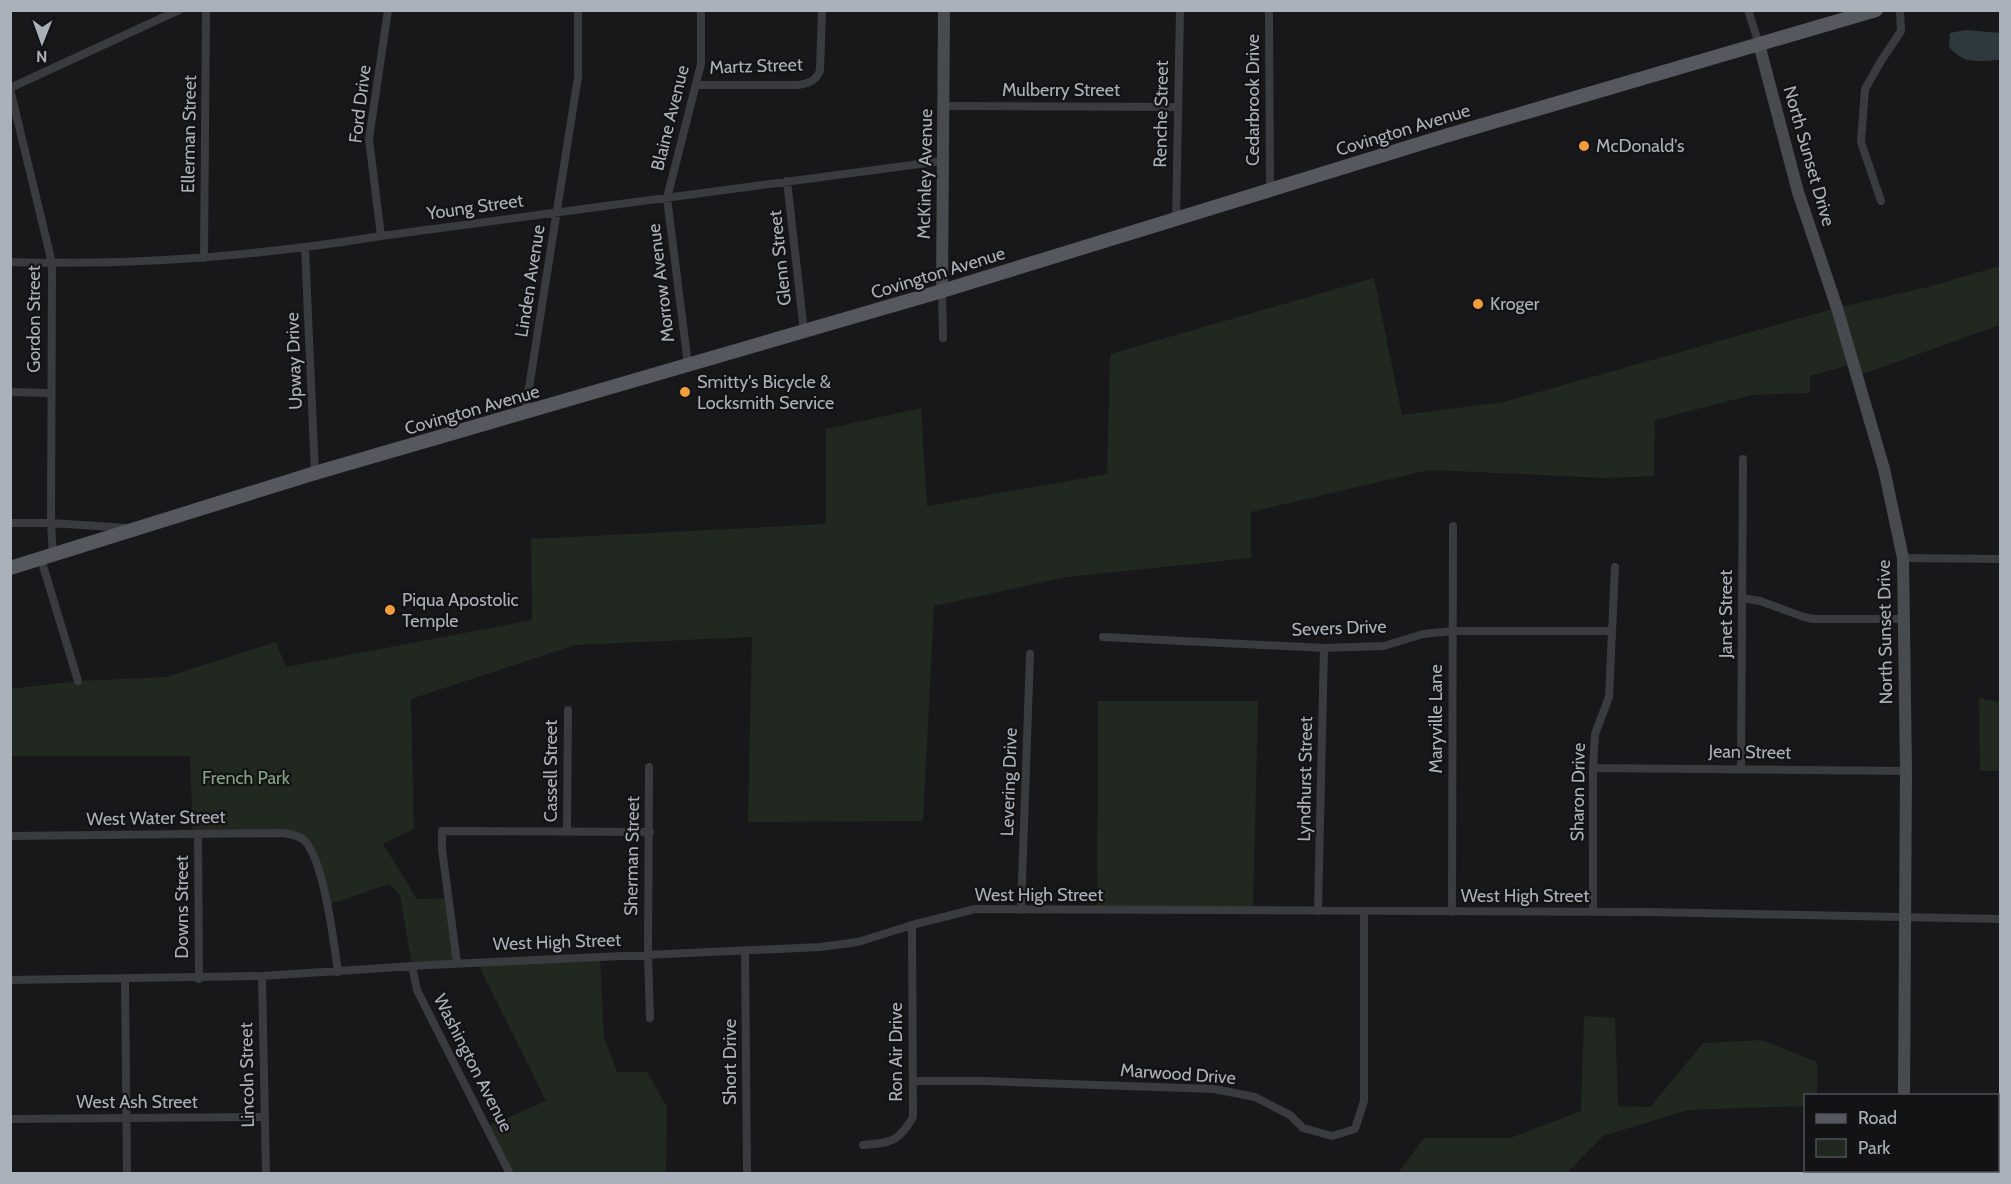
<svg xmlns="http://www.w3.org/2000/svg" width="2011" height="1184" font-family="Cabin,sans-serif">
	<rect width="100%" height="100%" fill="#18181a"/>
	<path fill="#202820" d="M 2000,266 L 2000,325 L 1857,376 L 1853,364 L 1810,376 L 1810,393 L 1752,395 L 1655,420 L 1654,476 L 1607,478 L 1429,470 L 1251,512 L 1251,558 L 1067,577 L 934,606 L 923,821 L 748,822 L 752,637 L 575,645 L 411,699 L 414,829 L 383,844 L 417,899 L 449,898 L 457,963 L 412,966 L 400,895 L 389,884 L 328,905 L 312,853 L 300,837 L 193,835 L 190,756 L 11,756 L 10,689 L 78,681 L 166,677 L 276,642 L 286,667 L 532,620 L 531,539 L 826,524 L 826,429 L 921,408 L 927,506 L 1107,474 L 1110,354 L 1374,278 L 1402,415 L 1504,402 L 1836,308 L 1928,287 Z
		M 1979,698 L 2000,702 L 2000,771 L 1980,771 Z
		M 1098,701 L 1258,701 L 1253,911 L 1097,911 Z
		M 600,957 L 604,1037 L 617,1072 L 647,1072 L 667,1107 L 666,1173 L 510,1173 L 486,1127 L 546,1101 L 477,962 Z
		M 1584,1016 L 1615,1018 L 1618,1106 L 1650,1107 L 1703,1043 L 1761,1040 L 1817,1062 L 1817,1095 L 1806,1096 L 1805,1106 L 1688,1110 L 1603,1136 L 1567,1173 L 1398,1173 L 1424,1138 L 1510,1138 L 1581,1111 Z"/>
	<path fill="#2e393e" d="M 1966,30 L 2000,33 L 2000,60 C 1978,61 1964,65 1949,47 L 1950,33 Z"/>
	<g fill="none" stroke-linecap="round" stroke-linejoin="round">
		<path stroke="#393b3f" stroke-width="8" d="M 1269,10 L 1270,188
			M 1748,10 L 1759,44
			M 697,85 L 798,85 C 810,83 815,81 820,71 L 822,10
			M 10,88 L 179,10
			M 10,89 L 52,263 L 51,523 L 53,554
			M 943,106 L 1178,107
			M 787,181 L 804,332
			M 1881,201 L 1861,142 L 1865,89 L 1881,61 L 1901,31 L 1900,10
			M 1176,219 L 1180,10
			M 381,236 L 369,139 L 388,10
			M 305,248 L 315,473
			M 204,258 L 206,10
			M 10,262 C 135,266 258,256 381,236 L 942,161
			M 942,291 L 943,338
			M 688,365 L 667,198 L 701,64 L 701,10
			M 10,392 L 51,393
			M 525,413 L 578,77 L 578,10
			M 10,523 L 51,523 L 127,528
			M 1903,558 L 2000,559
			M 41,559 L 78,681
			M 1742,598 L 1760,601 L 1804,617 L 1813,619 L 1904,619
			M 1103,637 L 1324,648 L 1384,646 L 1423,634 L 1453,631 L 1611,631
			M 649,767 L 648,955 L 650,1018
			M 1593,768 L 1906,771
			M 1741,769 L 1743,459
			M 567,832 L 568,710
			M 198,835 L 199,979
			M 10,836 L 282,833 C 290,834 298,835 304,840 C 324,860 334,943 338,972
			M 1021,910 L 1030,654
			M 1318,911 L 1324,648
			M 1452,912 L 1453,526
			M 1593,912 L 1593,768 L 1595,734 L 1609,697 L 1615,567
			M 745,951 L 747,1174
			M 457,963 L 442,849 L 442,831 L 650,832
			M 412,966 L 417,990 L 422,1000 L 510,1174
			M 262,976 L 266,1174
			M 125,979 L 127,1174
			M 10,980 L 262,976 L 429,965 L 820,947 L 858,942 L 912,925 L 975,909 L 1648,912 L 2000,919
			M 914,1081 L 983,1081 L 1214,1089 L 1255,1097 L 1290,1115 L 1303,1128 L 1332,1136 L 1355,1129 L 1364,1101 L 1364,912
			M 10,1119 L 265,1117
			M 863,1145 C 890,1143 899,1142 913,1117 L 912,925
			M 1998,1152 L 2000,1152"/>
		<path stroke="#474a4f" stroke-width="12" d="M 1759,44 L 1798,192 L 1837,308 L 1884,469 L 1903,558 L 1906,771 L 1904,1096
			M 942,291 L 944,10
			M 1903,1170 L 1903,1174"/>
		<path stroke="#55585e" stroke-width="14" d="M 10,568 L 315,473 L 942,291 L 1445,136 L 1876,10"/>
	</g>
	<g fill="#f09d3a" stroke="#131315" stroke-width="2">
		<circle cx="1584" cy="146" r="6"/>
		<circle cx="1478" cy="304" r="6"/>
		<circle cx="685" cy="392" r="6"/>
		<circle cx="390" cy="610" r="6"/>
	</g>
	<g text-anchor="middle" stroke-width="4.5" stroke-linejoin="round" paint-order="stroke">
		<g font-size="18" fill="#abb1ba" stroke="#131315">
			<text transform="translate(756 66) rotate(-2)" y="6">Martz Street</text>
			<text x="1061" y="96">Mulberry Street</text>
			<text transform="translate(1253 100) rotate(-90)" y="6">Cedarbrook Drive</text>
			<text transform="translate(360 104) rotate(-83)" y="6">Ford Drive</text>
			<text transform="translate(1161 114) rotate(-89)" y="6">Renche Street</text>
			<text transform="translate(670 118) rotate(-76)" y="6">Blaine Avenue</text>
			<text transform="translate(1403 130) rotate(-17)" y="6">Covington Avenue</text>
			<text transform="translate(189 134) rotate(-89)" y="6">Ellerman Street</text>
			<text transform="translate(1809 156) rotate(74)" y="6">North Sunset Drive</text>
			<text transform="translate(925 174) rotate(-89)" y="6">McKinley Avenue</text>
			<text transform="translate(475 207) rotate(-8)" y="6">Young Street</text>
			<text transform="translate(780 258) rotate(-96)" y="6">Glenn Street</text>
			<text transform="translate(938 273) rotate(-17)" y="6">Covington Avenue</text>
			<text transform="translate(530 281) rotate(-81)" y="6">Linden Avenue</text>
			<text transform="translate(661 283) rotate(-97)" y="6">Morrow Avenue</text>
			<text transform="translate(34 319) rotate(-90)" y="6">Gordon Street</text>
			<text transform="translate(294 361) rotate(-92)" y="6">Upway Drive</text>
			<text transform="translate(472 410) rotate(-16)" y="6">Covington Avenue</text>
			<text transform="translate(1726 614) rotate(-90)" y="6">Janet Street</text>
			<text transform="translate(1339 628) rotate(-2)" y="6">Severs Drive</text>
			<text transform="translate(1885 632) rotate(-91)" y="6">North Sunset Drive</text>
			<text transform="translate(1436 719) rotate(-90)" y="6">Maryville Lane</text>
			<text transform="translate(1750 752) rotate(1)" y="6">Jean Street</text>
			<text transform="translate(551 771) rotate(-90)" y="6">Cassell Street</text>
			<text transform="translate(1305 779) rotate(-89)" y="6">Lyndhurst Street</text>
			<text transform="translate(1009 782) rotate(-88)" y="6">Levering Drive</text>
			<text transform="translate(1578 792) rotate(-89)" y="6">Sharon Drive</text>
			<text transform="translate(156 818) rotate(-1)" y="6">West Water Street</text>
			<text transform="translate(632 856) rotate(-89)" y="6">Sherman Street</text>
			<text x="1039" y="901">West High Street</text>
			<text x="1525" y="902">West High Street</text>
			<text transform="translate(182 907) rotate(-90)" y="6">Downs Street</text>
			<text transform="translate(557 942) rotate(-2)" y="6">West High Street</text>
			<text transform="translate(896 1052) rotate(-90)" y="6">Ron Air Drive</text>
			<text transform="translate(730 1062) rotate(-90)" y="6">Short Drive</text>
			<text transform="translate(473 1063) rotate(63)" y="6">Washington Avenue</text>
			<text transform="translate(1178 1074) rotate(4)" y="6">Marwood Drive</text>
			<text transform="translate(247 1075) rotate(-91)" y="6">Lincoln Street</text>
			<text x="137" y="1108">West Ash Street</text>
		</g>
		<g font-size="18" fill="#abb1ba" stroke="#131315" text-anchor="start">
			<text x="1596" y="152">McDonald's</text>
			<text x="1490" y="310">Kroger</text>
			<text x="697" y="388">Smitty's Bicycle &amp;<tspan x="697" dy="21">Locksmith Service</tspan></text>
			<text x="402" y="606">Piqua Apostolic<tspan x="402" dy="21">Temple</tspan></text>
		</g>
		<g font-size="18" fill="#84a482" stroke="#131315">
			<text x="246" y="784">French Park</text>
		</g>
	</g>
	<rect width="2011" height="1184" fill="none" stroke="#abb1ba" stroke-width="24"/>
	<rect x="1804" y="1094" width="195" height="78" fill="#131315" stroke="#505257" stroke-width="1.5"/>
	<rect x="1816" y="1114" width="30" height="9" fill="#55585e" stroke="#505257" stroke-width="1.5"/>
	<text x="1858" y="1124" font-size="18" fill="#abb1ba">Road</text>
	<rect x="1816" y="1139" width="30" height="18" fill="#202820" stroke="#505257" stroke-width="1.5"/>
	<text x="1858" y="1154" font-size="18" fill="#abb1ba">Park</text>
	<g transform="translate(42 42) rotate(181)" stroke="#131315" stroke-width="4.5" paint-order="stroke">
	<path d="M0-4.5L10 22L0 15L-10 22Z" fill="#abb1ba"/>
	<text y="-9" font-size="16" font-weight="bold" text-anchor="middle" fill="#abb1ba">N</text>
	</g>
</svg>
